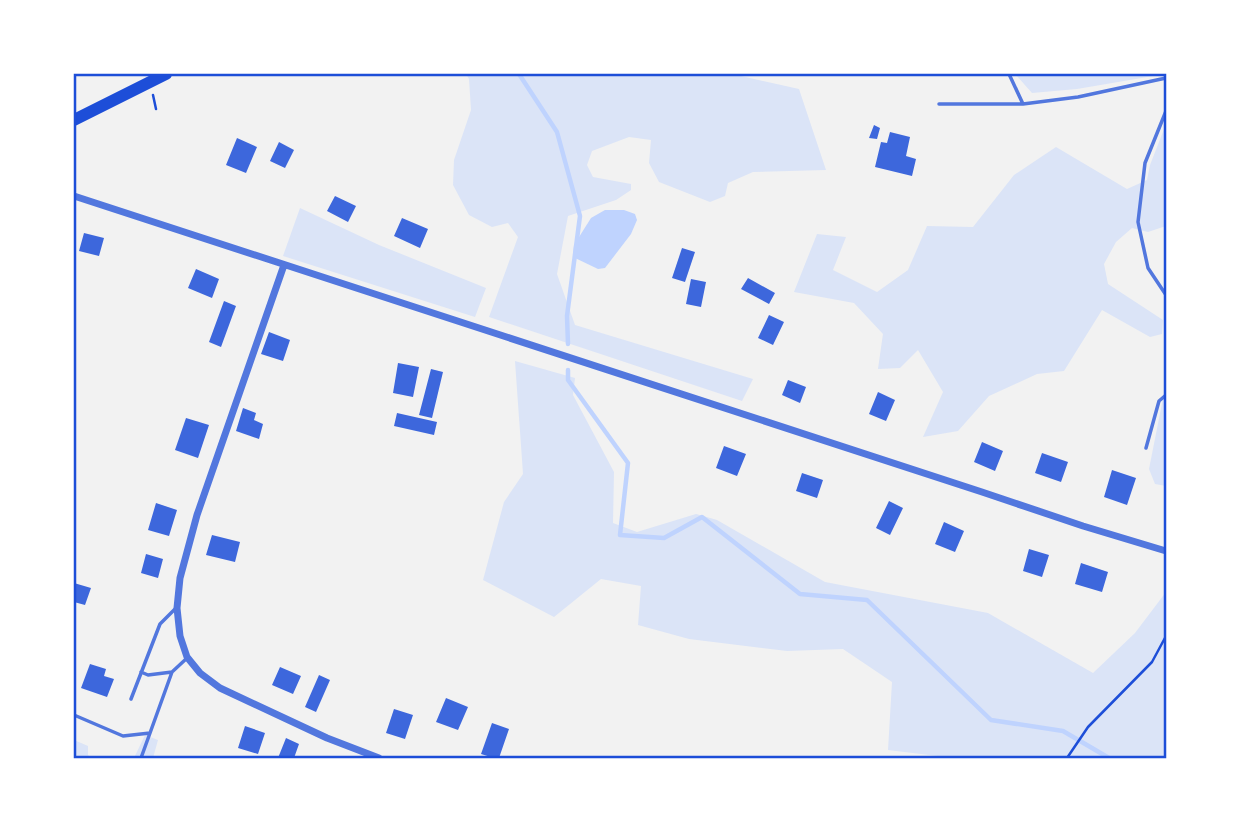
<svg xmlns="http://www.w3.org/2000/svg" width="1240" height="832" font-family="Rubik,sans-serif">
	<rect width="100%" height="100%" fill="#f2f2f2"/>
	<path fill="#dbe4f7" d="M 466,74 L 732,74 L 799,89 L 826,170 L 753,172 L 728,183 L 725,196 L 710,202 L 659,182 L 649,163 L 651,140 L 629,137 L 592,151 L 587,165 L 593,177 L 631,184 L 631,190 L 616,200 L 568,216 L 557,274 L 575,325 L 753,379 L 742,401 L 489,317 L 518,237 L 508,223 L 492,227 L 469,215 L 453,185 L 454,160 L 471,110 L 469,79 Z
		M 1015,74 L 1165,74 L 1077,89 L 1032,93 Z
		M 1166,124 L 1166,226 L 1148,232 L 1132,228 L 1116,242 L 1104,264 L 1108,284 L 1163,320 L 1162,334 L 1150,337 L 1102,310 L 1064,371 L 1037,374 L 989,396 L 958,431 L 923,437 L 943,392 L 918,350 L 900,368 L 878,369 L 883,334 L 854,303 L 794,292 L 817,234 L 846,237 L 833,270 L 877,292 L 908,270 L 927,226 L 973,227 L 1014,175 L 1056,147 L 1127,189 L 1147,180 L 1150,165 Z
		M 300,208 L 379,245 L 486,288 L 475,317 L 283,256 Z
		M 515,361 L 575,378 L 573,395 L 614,472 L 613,523 L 637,532 L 696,514 L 717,520 L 825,582 L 988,613 L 1093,673 L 1135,633 L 1166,592 L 1166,758 L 954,758 L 888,750 L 892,682 L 843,649 L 787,651 L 689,639 L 638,625 L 641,586 L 601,579 L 554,617 L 483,580 L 504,502 L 523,474 Z
		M 1166,383 L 1166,486 L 1155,484 L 1149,469 Z
		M 145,735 L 158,740 L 153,758 L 134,758 Z
		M 74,740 L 88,746 L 88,755 L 91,758 L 74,758 Z"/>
	<path fill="#bfd3fe" d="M 605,210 L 624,210 L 635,214 L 637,220 L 631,234 L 605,268 L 598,269 L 573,257 L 574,245 L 591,218 Z"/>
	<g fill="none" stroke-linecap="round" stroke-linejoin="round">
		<path stroke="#bfd3fe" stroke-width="4.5" d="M 519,74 L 557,132 L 580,216 L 567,316 L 568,344
			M 568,370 L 568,380 L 628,463 L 620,535 L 664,538 L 702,517 L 800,594 L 867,600 L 991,720 L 1063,731 L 1109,758"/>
	</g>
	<path fill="#3d67dc" d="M 874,125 L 880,128 L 877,139 L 869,138 Z
		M 890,132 L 910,137 L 906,156 L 916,159 L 912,176 L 875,167 L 881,142 L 887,143 Z
		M 237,138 L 257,147 L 246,173 L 226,165 Z
		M 279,142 L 294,150 L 285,168 L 270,161 Z
		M 335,196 L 356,206 L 348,222 L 327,211 Z
		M 402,218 L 428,229 L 420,248 L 394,236 Z
		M 84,233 L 104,238 L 99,256 L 79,251 Z
		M 682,248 L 695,252 L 685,282 L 672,278 Z
		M 196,269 L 219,279 L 212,298 L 188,288 Z
		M 748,278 L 775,293 L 769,304 L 741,289 Z
		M 691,279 L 706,282 L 701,307 L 686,304 Z
		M 224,301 L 236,306 L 221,347 L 209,342 Z
		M 769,315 L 784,322 L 773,345 L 758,338 Z
		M 269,332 L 290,340 L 283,361 L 261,354 Z
		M 398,363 L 419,367 L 413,397 L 393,393 Z
		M 431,369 L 443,372 L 432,418 L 419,415 Z
		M 788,380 L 806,387 L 800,403 L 782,395 Z
		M 878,392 L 895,400 L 886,421 L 869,414 Z
		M 243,408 L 256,413 L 254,420 L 263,424 L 259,439 L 236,431 Z
		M 397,413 L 437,422 L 434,435 L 394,426 Z
		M 186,418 L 209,425 L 198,458 L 175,450 Z
		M 982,442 L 1003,451 L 995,471 L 974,462 Z
		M 724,446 L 746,454 L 737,476 L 716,468 Z
		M 1042,453 L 1068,462 L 1061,482 L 1035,473 Z
		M 1112,470 L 1136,478 L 1127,505 L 1104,497 Z
		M 802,473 L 823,480 L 817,498 L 796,491 Z
		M 889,501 L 903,508 L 890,535 L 876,528 Z
		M 156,503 L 177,510 L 169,536 L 148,530 Z
		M 944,522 L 964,531 L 955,552 L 935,544 Z
		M 212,535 L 240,542 L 235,562 L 206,555 Z
		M 1029,549 L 1049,555 L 1042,577 L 1023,571 Z
		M 146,554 L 163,559 L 158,578 L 141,573 Z
		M 1081,563 L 1108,572 L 1102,592 L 1075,584 Z
		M 74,583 L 91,588 L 85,605 L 74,602 Z
		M 90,664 L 106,669 L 104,676 L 114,679 L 107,697 L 81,688 Z
		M 280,667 L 301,676 L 293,694 L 272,685 Z
		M 319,675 L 330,680 L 316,712 L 305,707 Z
		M 446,698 L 468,707 L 458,730 L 436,722 Z
		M 394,709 L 413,715 L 405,739 L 386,733 Z
		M 492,723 L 509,729 L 499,758 L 494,758 L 481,754 Z
		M 245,726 L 265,733 L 258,754 L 238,748 Z
		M 286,738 L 299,744 L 294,758 L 278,758 Z"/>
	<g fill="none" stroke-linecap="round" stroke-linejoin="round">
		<path stroke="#1d4ed8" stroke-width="2.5" d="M 153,95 L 156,109
			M 1067,758 L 1088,727 L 1152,662 L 1166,636"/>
		<path stroke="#5277de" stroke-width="3.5" d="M 1009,74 L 1023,104 L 1078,97 L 1166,78
			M 939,104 L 1023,104
			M 1166,111 L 1145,163 L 1138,222 L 1148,268 L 1166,295
			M 1146,448 L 1159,401 L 1166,395
			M 141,672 L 148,675 L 172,672
			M 131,699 L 160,624 L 175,609
			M 74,715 L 123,736 L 150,733
			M 141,758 L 172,672 L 186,659"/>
		<path stroke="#5277de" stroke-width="7" d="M 74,196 L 982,492 L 1083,526 L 1166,551
			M 284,265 L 197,515 L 180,578 L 177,608 L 180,636 L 187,657 L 200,673 L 220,688 L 327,738 L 379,758"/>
		<path stroke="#1d4ed8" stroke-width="12" d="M 74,120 L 166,74"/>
	</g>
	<rect width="1240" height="832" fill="none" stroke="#ffffff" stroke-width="150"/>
	<rect x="75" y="75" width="1090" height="682" fill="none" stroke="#1d4ed8" stroke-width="2.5"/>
</svg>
